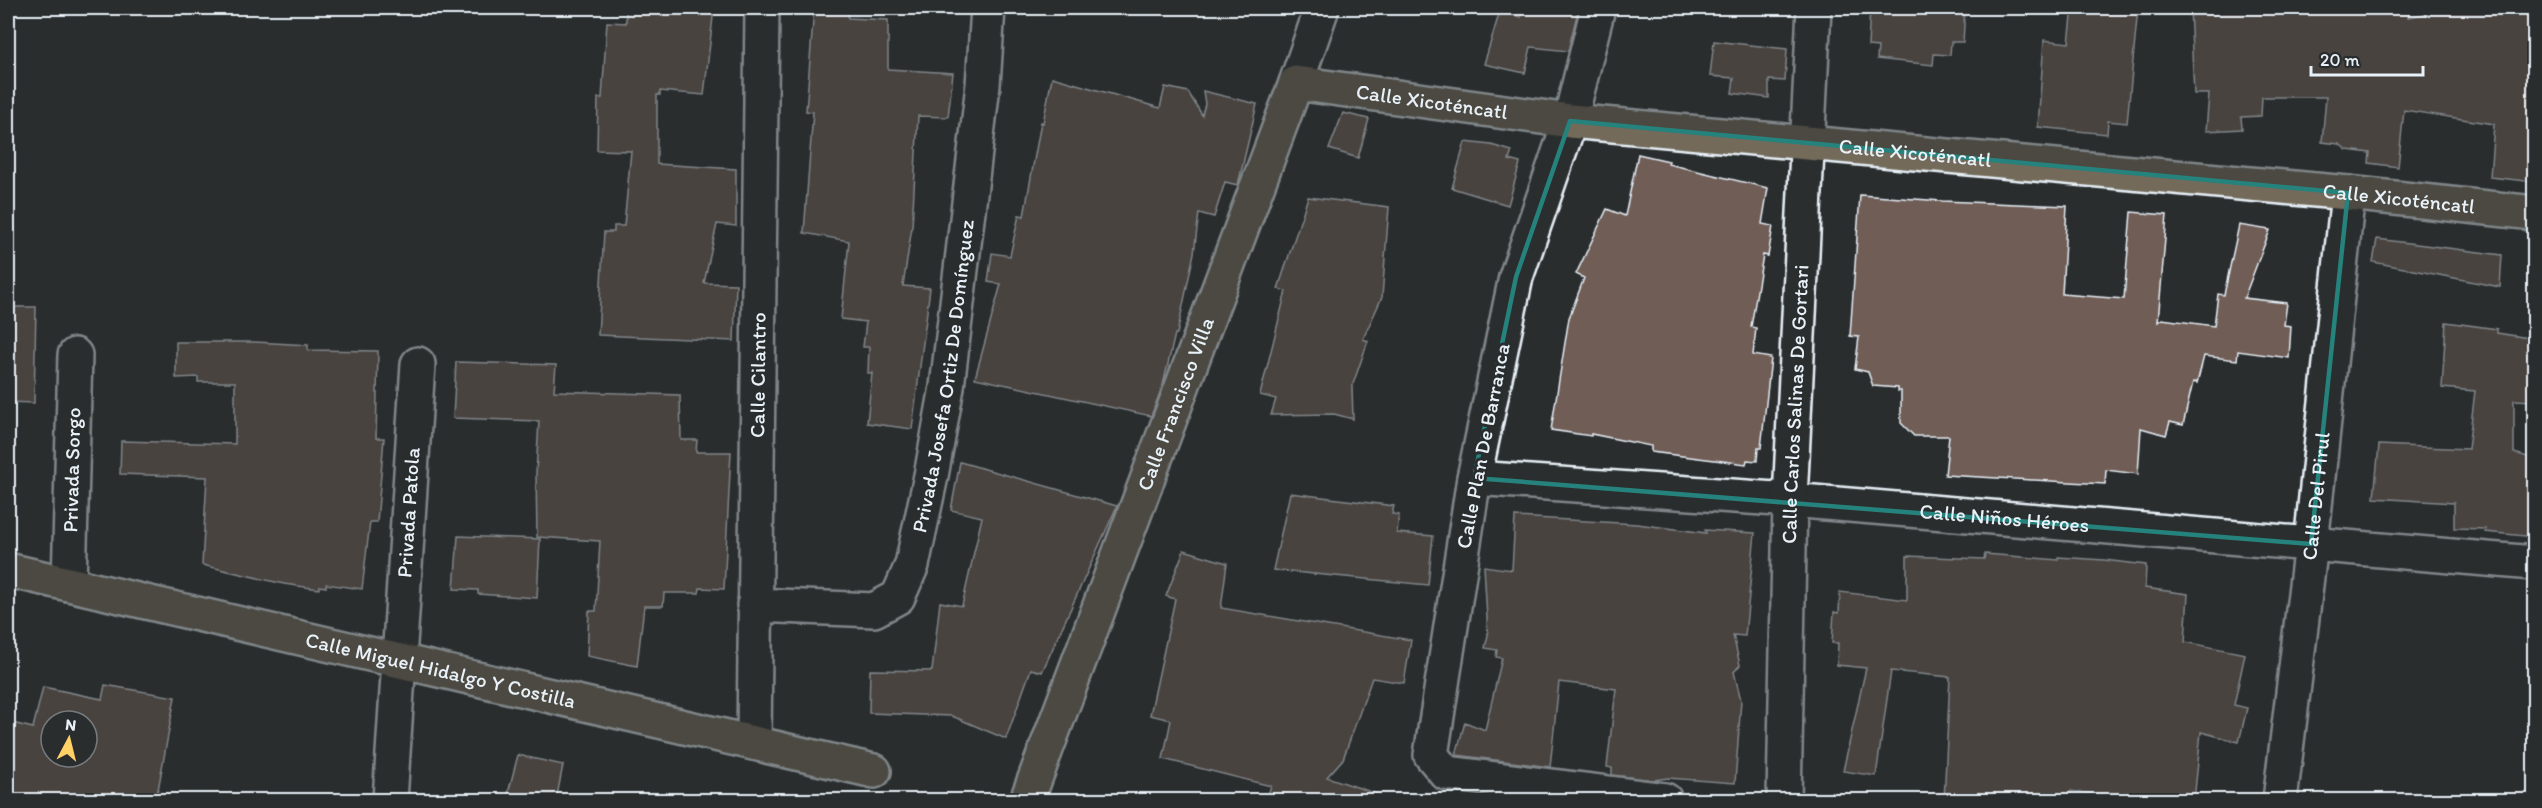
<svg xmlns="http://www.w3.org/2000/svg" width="2542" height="808" font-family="Itim,sans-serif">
	<rect width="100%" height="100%" fill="#2a2d2e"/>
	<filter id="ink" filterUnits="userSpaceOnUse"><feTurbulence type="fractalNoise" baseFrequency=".0167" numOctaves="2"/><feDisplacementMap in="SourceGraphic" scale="12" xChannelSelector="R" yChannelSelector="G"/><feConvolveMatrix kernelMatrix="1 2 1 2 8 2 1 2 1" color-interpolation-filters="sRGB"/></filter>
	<g filter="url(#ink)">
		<path fill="#6f5d57" stroke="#e8f1f8" stroke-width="1.5" fill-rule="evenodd" d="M 626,8 L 714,8 L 704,95 L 660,91 L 660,95 L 657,95 L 657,164 L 736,169 L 736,226 L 717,224 L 704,283 L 736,284 L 734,341 L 598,335 L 604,232 L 614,232 L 614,226 L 624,226 L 631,151 L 597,150 L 598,98 L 602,98 L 607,22 L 626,23 Z
			M 814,8 L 848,8 L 848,18 L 888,20 L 888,69 L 953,73 L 948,117 L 918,116 L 912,227 L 903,286 L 930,288 L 912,429 L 867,423 L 872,373 L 868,373 L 869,347 L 863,347 L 866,322 L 841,319 L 849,241 L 804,233 L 813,112 L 806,111 Z
			M 1522,8 L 1556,8 L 1578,11 L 1568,51 L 1531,47 L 1525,73 L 1484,64 L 1500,11 L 1521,17 Z
			M 1870,8 L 1965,8 L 1963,42 L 1951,42 L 1950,55 L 1934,54 L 1933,65 L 1877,59 L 1878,47 L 1868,46 Z
			M 2073,8 L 2138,8 L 2127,123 L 2108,121 L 2107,134 L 2038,127 L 2044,40 L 2069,43 Z
			M 2190,8 L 2409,8 L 2408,17 L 2459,8 L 2535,8 L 2535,182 L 2490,177 L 2494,124 L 2404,110 L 2398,167 L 2369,163 L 2370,153 L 2347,150 L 2339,144 L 2322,142 L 2326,97 L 2262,97 L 2261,116 L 2241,117 L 2242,129 L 2206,131 L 2209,94 L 2194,94 Z
			M 1714,41 L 1787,49 L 1785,81 L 1769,80 L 1769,98 L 1732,93 L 1734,78 L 1710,76 Z
			M 1052,77 L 1160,108 L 1165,87 L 1188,92 L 1202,115 L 1205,104 L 1203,91 L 1257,104 L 1238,185 L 1225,182 L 1214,217 L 1199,213 L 1194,253 L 1177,334 L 1175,334 L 1163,385 L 1151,416 L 975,378 L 1001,284 L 988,282 L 992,253 L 1010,256 L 1019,215 L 1024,216 L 1041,122 L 1043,123 Z
			M 1343,113 L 1369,119 L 1358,158 L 1329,149 Z
			M 1465,142 L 1491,145 L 1512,151 L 1509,160 L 1520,163 L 1508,205 L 1452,188 Z
			M 1638,154 L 1669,161 L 1668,164 L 1768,188 L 1762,224 L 1773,226 L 1768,256 L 1763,255 L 1751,327 L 1756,328 L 1753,355 L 1771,358 L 1761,448 L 1758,448 L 1757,461 L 1747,460 L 1746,464 L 1651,452 L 1651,446 L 1591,434 L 1591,436 L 1551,430 L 1569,318 L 1584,278 L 1576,274 L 1607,209 L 1625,216 Z
			M 1860,195 L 1942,201 L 2067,206 L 2062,294 L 2124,299 L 2131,212 L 2167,215 L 2158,322 L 2162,319 L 2214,326 L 2218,294 L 2224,295 L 2239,225 L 2270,230 L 2244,298 L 2287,303 L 2284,325 L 2291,326 L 2289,358 L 2238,351 L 2237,360 L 2204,356 L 2197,383 L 2193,382 L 2183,425 L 2170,422 L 2166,435 L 2141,428 L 2138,474 L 2106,470 L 2105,484 L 1945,475 L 1949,436 L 1914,436 L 1901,423 L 1901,391 L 1898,391 L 1898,388 L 1873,386 L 1868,372 L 1855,369 L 1859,337 L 1850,336 Z
			M 1308,197 L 1389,207 L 1382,297 L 1363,339 L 1368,341 L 1352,387 L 1353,419 L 1334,414 L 1271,415 L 1276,399 L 1260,395 L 1286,291 L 1278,289 Z
			M 2377,239 L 2502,255 L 2500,287 L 2373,262 Z
			M 8,307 L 36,307 L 34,403 L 8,402 Z
			M 2446,322 L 2497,329 L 2497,333 L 2535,339 L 2535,401 L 2514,400 L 2514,453 L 2535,459 L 2535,537 L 2485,532 L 2485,529 L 2454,528 L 2454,503 L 2374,498 L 2379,445 L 2468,449 L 2475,391 L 2442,388 Z
			M 176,342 L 255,342 L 308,345 L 308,350 L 378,351 L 376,438 L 384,438 L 377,522 L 370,522 L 362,589 L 326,584 L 326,587 L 320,586 L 319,589 L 284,584 L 202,565 L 207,477 L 120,474 L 121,441 L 235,444 L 235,382 L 198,382 L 198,377 L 176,378 Z
			M 456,362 L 556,365 L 554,391 L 680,395 L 681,440 L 697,440 L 696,452 L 731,452 L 724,589 L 700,588 L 699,593 L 664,593 L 663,606 L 644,606 L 637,666 L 587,656 L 589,611 L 596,611 L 600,541 L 537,537 L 536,473 L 539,421 L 453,418 Z
			M 960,462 L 1117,506 L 1042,672 L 1031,669 L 1006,739 L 952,716 L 869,713 L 870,670 L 932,671 L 940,602 L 962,606 L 982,517 L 951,510 Z
			M 1290,493 L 1394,506 L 1392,514 L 1399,515 L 1397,533 L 1433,536 L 1428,585 L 1273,570 Z
			M 1515,517 L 1637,524 L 1706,533 L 1705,530 L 1755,533 L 1745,636 L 1733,635 L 1740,665 L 1734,672 L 1741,700 L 1735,783 L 1668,778 L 1654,780 L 1612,775 L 1612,768 L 1607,767 L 1616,689 L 1559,682 L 1550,767 L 1456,755 L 1465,722 L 1485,730 L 1502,658 L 1496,657 L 1497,650 L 1485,648 L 1488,635 L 1484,566 L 1512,570 Z
			M 458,536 L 540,539 L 537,598 L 478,594 L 478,590 L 454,589 Z
			M 1184,550 L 1227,563 L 1221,608 L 1411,640 L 1404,683 L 1372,678 L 1343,759 L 1327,777 L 1380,795 L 1379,801 L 1266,801 L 1271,786 L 1163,759 L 1171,720 L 1150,715 L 1175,599 L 1166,596 Z
			M 1985,554 L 2058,560 L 2058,557 L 2104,560 L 2146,565 L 2145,588 L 2188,594 L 2185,642 L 2245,654 L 2234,705 L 2247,708 L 2239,742 L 2201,732 L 2194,801 L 2146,801 L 2071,791 L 2070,801 L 1944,801 L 1950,677 L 1891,671 L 1876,776 L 1843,771 L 1866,668 L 1837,665 L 1838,643 L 1832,643 L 1834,612 L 1839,613 L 1840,592 L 1907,600 L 1907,556 L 1984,559 Z
			M 105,685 L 175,697 L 156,801 L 8,801 L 8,722 L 33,728 L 43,687 L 102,699 ZM 51,721 L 87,721 L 87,757 L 51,757 Z
			M 518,755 L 563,765 L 556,801 L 506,801 Z"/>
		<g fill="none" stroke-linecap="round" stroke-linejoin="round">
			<defs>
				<g id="minor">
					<path d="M 1598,8 L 1570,121 L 1516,277 L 1474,478 L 1431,755 L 1446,773 L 1665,800"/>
					<path d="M 1296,83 L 1322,8"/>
					<path id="s1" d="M 1474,478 L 1790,500 L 2534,563"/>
					<path id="s2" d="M 69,584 L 75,355"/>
					<path id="s3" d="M 754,605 L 874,610 L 898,597 L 912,565 L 931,476 L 947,387 L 983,85 L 988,8"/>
					<path id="s4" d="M 754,743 L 762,8"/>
					<path id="s5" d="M 390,800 L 418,364"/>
					<path id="s6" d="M 1784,800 L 1790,500 L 1814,8"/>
					<path id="s7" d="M 2280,800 L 2311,544 L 2348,193"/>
				</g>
				<g id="major">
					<path id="s8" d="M 8,570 L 874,771"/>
					<path id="s9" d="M 1027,800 L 1296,83 L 1570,121 L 2348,193 L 2534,213"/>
				</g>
			</defs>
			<use href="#minor" stroke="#e8f1f8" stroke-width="38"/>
			<use href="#major" stroke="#e8f1f8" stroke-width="38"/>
			<use href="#minor" stroke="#2a2d2e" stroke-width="33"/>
			<use href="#major" stroke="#736b5a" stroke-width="33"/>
		</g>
	</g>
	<path d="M0 0H2542V808H0ZM 1570,121 L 2348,193 L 2311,544 L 1474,478 L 1516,277 Z" fill="#2a2d2e" fill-opacity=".55" fill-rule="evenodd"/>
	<path fill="none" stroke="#25827c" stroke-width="4.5" stroke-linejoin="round" d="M 1570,121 L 2348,193 L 2311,544 L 1474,478 L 1516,277 Z"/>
	<g text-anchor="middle" stroke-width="6" stroke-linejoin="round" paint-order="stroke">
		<g font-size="21" fill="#e8f1f8" stroke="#2a2d2e">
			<text dy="7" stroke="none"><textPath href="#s9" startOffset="903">Calle Xicoténcatl</textPath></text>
			<text dy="7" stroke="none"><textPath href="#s9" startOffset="1389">Calle Xicoténcatl</textPath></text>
			<text dy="7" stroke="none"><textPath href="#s9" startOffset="1875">Calle Xicoténcatl</textPath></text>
			<text dy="7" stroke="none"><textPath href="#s4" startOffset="368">Calle Cilantro</textPath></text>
			<text dy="7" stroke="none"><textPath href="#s3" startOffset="374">Privada Josefa Ortiz De Domínguez</textPath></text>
			<text dy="7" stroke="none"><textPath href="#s9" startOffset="423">Calle Francisco Villa</textPath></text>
			<text dy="7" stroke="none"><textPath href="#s6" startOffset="396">Calle Carlos Salinas De Gortari</textPath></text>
			<text transform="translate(1483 446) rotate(-79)" y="7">Calle Plan De Barranca</text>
			<text dy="7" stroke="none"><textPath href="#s2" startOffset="114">Privada Sorgo</textPath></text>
			<text dy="7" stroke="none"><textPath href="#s7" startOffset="306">Calle Del Pirul</textPath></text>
			<text dy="7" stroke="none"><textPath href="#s5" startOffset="288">Privada Patola</textPath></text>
			<text dy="7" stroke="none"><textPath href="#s1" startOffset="532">Calle Niños Héroes</textPath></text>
			<text dy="7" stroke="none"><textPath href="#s8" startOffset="444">Calle Miguel Hidalgo Y Costilla</textPath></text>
		</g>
	</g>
	<rect width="2542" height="808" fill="none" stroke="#2a2d2e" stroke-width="30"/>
	<rect x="15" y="15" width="2512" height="778" fill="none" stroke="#e8f1f8" stroke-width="2" filter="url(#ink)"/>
	<g transform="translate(69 739) rotate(7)"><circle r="28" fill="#2a2d2e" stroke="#767b7f" stroke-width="1.5"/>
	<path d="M0-4.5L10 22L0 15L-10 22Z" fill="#ffd166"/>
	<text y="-9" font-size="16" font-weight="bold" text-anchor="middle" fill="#e8f1f8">N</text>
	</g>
	<path d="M2311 66v9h112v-9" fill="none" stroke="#e8f1f8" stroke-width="3"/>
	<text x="2320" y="66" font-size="18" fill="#e8f1f8" stroke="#2a2d2e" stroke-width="4.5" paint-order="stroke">20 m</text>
</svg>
